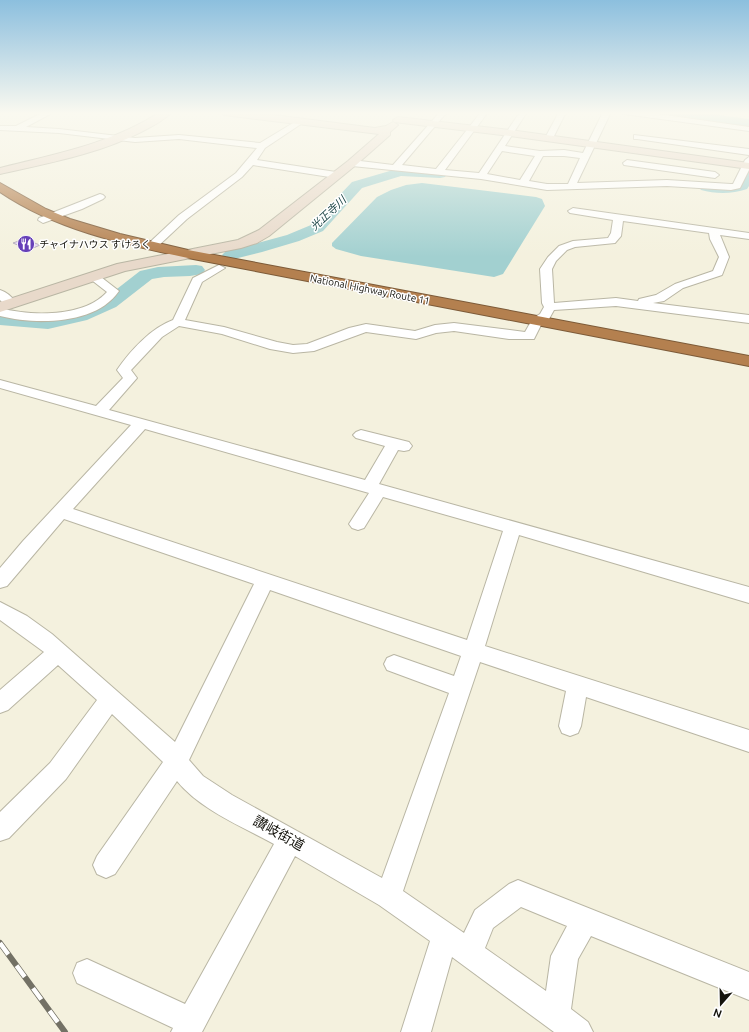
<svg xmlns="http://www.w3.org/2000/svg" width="749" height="1032" font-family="Ubuntu,'Noto Sans JP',sans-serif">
	<rect width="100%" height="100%" fill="#f4f1de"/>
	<path fill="#a2d0d0" d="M 684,113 L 749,122 L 749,124 L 684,117 Z
		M 422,183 L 536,197 L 542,199 L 545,206 L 503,274 L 494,277 L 361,256 L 336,249 L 332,246 L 332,243 L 377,197 L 391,190 L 406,185 Z"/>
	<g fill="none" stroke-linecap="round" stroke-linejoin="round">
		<path fill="#a2d0d0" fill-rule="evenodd" d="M 662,112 L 697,112 L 749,119 L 749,127 L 667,115 Z
			M 749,167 L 749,186 L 747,189 C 732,194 716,194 701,190 L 699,187 L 701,184 C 713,181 725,186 736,183 L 744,168 Z
			M 400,168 L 440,170 L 445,171 L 447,174 L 445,177 L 440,178 L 401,176 L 362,188 L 323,231 L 299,241 L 262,252 L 230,260 L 224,259 L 222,255 L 228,249 L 254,244 L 287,235 L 311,225 L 352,182 Z
			M 196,265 L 202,266 L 205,270 L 202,274 L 190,276 L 164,277 L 152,279 L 116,307 L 87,320 L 48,329 L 0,325 L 0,313 L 48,317 L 74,312 L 104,299 L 140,271 L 158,267 Z"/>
	</g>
	<path fill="#e4d3f3" stroke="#b2aaba" d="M 24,239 L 40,245 L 29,250 L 13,243 Z"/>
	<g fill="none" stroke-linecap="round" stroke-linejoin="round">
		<defs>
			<path id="street" d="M 44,112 L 54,112 L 26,127 L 59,129 L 135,138 L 179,135 L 260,143 L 298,120 L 301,120 L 301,124 L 265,148 L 257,160 L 336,172 L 340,175 L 336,178 L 253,165 L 242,177 L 187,219 L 156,248 L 152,249 L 147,246 L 148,244 L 179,215 L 236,173 L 257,148 L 179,139 L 135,142 L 59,133 L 0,130 L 0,126 L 16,126 Z
				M 440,112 L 447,112 L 402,165 L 436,169 L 481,112 L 488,112 L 445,170 L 479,173 L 520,112 L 527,112 L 505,146 L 540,151 L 564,150 L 583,153 L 603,112 L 611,112 L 577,183 L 667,180 L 731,184 L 733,184 L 745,160 L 749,157 L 749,170 L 740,188 L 731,190 L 667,186 L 547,190 L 481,179 L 352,166 L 348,163 L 352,160 L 393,165 ZM 502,151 L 535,156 L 520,180 L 487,174 ZM 543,156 L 564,156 L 580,158 L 568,184 L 547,184 L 529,181 Z
				M 559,112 L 566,112 L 552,140 L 546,140 L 545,138 Z
				M 621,112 L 644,112 L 749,127 L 749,131 L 624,114 Z
				M 634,135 L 749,149 L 749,155 L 637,139 L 634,139 Z
				M 627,160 L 715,172 L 719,175 L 715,178 L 624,165 L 623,163 Z
				M 100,194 L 103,195 L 105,197 L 103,199 L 82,209 L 43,223 L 38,220 L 39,218 Z
				M 573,208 L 749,233 L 749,239 L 720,235 L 729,257 L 722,275 L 683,288 L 664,301 L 653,303 L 749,315 L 749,323 L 616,306 L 554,310 L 549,319 L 542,323 L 534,339 L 509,339 L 454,331 L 436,333 L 416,339 L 366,332 L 314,351 L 293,353 L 270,349 L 222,334 L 179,326 L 162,337 L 132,369 L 131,370 L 137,378 L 109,410 L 365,480 L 385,446 L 356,438 L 353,435 L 356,432 L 361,430 L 409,442 L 412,446 L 409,450 L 404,451 L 398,450 L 379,484 L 749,587 L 749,603 L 519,535 L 485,646 L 749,730 L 749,752 L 586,697 L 581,726 L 578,733 L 570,736 L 562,733 L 559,726 L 566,691 L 480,662 L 403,891 L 464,933 L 475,910 L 509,884 L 518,880 L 749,972 L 749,1000 L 591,936 L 578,959 L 571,1009 L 588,1022 L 593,1032 L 554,1032 L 452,957 L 431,1032 L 401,1032 L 430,941 L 379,905 L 295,856 L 202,1032 L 171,1032 L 173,1028 L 77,983 L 73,973 L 77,963 L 87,959 L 185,1004 L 274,844 C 241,826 201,810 177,781 L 115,874 L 106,878 L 97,874 L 93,865 L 97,856 L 163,762 L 112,714 L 66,779 L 9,838 L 0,841 L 0,812 L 50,763 L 97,700 L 58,665 L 8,710 L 0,713 L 0,690 L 44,652 L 0,620 L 0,602 L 27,616 L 52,634 L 175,742 L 254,584 L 64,519 L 7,586 L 0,588 L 0,568 L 23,541 L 131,425 L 0,388 L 0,380 L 96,406 L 123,378 L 117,370 C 130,351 151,328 173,320 L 193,278 L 219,265 L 225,268 L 202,282 L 185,320 L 224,327 L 277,342 L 293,345 L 307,344 L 349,328 L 366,324 L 415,331 L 435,325 L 454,323 L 525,332 L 533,318 L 540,314 L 544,307 L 542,303 L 540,269 L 548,257 L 559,246 L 573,241 L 608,238 L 611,233 L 613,220 L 570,213 L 568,211 ZM 623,221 L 709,233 L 710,239 L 719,257 L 713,271 L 675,284 L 656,295 L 639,299 L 638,301 L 616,298 L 554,303 L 552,269 L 556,261 L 567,250 L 575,247 L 615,243 L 621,236 ZM 145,429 L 369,493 L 349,524 L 352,528 L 358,530 L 364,528 L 383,497 L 503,531 L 467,640 L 73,509 ZM 270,590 L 461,656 L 454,676 L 394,655 L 387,658 L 384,664 L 387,670 L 449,693 L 382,878 L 232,795 L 203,776 L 189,760 ZM 521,907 L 567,926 L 551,956 L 546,991 L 485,948 L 493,928 Z
				M 93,273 L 97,274 L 119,291 C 96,325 36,325 0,316 L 0,308 C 30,316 84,318 107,292 L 89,278 L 87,276 L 89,274 Z
				M 0,290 C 7,292 13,298 17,304 L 15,307 L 7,307 L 0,300 Z"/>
			<path id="secondary" d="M 160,112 L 172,112 C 164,120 153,126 143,131 C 99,154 48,163 0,174 L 0,168 C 55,154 111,144 160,112 Z
				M 219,112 L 251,112 L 375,128 L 386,126 L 393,122 L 398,125 L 390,132 L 390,135 L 356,165 L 269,236 L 257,243 L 241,248 L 125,271 L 0,312 L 0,302 L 117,264 L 238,240 L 259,230 L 348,161 L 379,134 L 224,115 Z
				M 398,117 L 510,130 L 749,163 L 749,169 L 510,136 L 394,122 L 393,120 Z"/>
			<path id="highway" d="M 0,183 L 46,209 L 70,219 L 120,234 L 188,250 L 749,356 L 749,366 L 188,258 C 123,244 56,230 0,192 Z"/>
		</defs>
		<use href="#street" stroke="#b9b6a4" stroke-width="2"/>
		<use href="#secondary" stroke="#b9b6a4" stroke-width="2"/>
		<use href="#highway" stroke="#7c5a38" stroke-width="2"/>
		<use href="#street" fill="#fff" fill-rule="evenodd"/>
		<use href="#secondary" fill="#e8d9ca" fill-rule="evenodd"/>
		<use href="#highway" fill="#b4804f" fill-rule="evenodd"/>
		<defs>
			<path id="rail" d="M 0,943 L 65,1032"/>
		</defs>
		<use href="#rail" stroke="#737165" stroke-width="6"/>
		<use href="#rail" stroke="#fff" stroke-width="4.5" stroke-dasharray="14" stroke-linecap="butt"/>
	</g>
	<linearGradient id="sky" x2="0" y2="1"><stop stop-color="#8cbfde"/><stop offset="0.44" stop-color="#faf9f0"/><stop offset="1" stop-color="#faf9f0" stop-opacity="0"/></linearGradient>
	<rect width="749" height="257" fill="url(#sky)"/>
	<defs>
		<symbol id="restaurant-disc" viewBox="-11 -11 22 22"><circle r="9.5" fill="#6640b8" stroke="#fff"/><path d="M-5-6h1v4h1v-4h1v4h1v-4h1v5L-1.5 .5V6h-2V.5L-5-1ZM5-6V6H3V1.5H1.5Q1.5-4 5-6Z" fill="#fff"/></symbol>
	</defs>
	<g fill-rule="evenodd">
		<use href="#restaurant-disc" x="16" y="234" width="20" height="20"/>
	</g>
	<g text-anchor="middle" stroke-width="3" stroke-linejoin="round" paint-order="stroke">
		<g font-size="10" fill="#14130c" stroke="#fff" text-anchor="start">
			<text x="39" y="248">チャイナハウス すけろく</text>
		</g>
		<g font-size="10" fill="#14130c" stroke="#fff">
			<text transform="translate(370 289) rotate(11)" y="4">National Highway Route 11</text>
		</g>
		<g font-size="11" font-style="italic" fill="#143f40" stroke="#fff">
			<text transform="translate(328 213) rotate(-43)" y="4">光正寺川</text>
		</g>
		<g font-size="14" fill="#14130c" stroke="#fff">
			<text transform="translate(279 833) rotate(29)" y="5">讃岐街道</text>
		</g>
	</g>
	<g transform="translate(721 1004) rotate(200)" stroke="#ffffff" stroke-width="3" paint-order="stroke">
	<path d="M0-3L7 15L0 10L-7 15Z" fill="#14130c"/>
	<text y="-6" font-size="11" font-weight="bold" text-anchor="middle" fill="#14130c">N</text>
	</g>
</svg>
